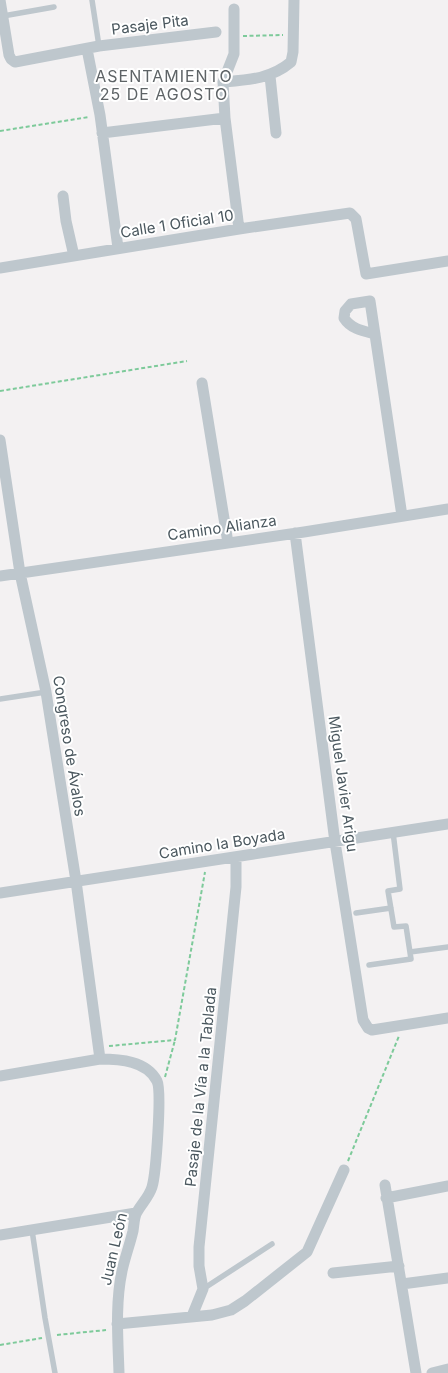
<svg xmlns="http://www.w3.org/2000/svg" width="448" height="1373" font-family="Inter,sans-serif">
	<rect width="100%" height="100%" fill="#f3f1f2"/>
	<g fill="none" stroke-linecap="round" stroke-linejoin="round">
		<path stroke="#7dca9a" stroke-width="2" stroke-dasharray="4 2.5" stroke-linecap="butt" d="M 243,36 L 283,35
			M 0,131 L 89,117
			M 0,391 L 187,361
			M 109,1046 L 175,1040 L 205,872
			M 165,1077 L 175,1040
			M 348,1161 L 399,1036
			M 57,1335 L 106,1330
			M 0,1345 L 42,1338"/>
		<path stroke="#bec7cd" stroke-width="5.5" d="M 92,0 L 99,46
			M 3,16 L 54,7
			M 0,699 L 46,692
			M 356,913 L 391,908
			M 410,952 L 448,947
			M 369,965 L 411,959 L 406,926 L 394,927 L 388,891 L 400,889 L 393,832
			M 32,1230 L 45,1318 L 55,1373
			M 203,1289 L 272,1244"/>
		<path stroke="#bec7cd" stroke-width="11" d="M 0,0 L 9,55 L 11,59 L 15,62 L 99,46 L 216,32
			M 234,9 L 234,54 L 223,82 L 225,118 L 239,229
			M 87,49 L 100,115 L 118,248
			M 270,76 L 276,133
			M 223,82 C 248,80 271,79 291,62 L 293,52 L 294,0
			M 102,133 L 225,118
			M 63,196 L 66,221 L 74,256
			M 0,268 L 239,229 L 350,213 L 356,219 L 366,274 L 448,261
			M 375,334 C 363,331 351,329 344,318 L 345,311 L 351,304 L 370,301 L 402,516
			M 202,383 L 228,543
			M 0,440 L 20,573 L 46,692 L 76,881 L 100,1059
			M 295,533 L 335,842 L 363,1020 L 368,1028 L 372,1030 L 448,1018
			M 0,576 L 304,532 L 448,509
			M 0,893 L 448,824
			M 0,1076 L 100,1059 C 120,1059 147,1061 157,1081 C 162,1091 156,1174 152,1187 C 149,1197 142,1203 137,1212 C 134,1217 134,1225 133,1231 C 130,1244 125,1257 122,1271 C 115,1304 118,1340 119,1373
			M 385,1185 L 416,1373
			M 386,1198 L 448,1186
			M 0,1235 L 136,1213
			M 333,1273 L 399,1266
			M 402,1284 L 448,1278
			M 192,1316 L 203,1289 L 199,1266 L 199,1247 L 236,887 L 236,858
			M 117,1324 L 212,1315 L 231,1310 L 245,1301 L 307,1252 L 344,1170
			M 432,1373 L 448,1369"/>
	</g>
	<g text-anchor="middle" stroke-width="4" stroke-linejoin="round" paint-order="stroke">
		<g font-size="15" fill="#4a575e" stroke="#fff">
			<text transform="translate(150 25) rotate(-7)" y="5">Pasaje Pita</text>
			<text transform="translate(177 224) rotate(-9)" y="5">Calle 1 Oficial 10</text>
			<text transform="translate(222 528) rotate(-8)" y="5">Camino Alianza</text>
			<text transform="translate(69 746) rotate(81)" y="5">Congreso de Ávalos</text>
			<text transform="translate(343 784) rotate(82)" y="5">Miguel Javier Arigu</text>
			<text transform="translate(222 844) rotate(-9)" y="5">Camino la Boyada</text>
			<text transform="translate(201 1087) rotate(-84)" y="5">Pasaje de la Vía a la Tablada</text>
			<text transform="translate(114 1249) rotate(-77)" y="5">Juan León</text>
		</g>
		<g font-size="16" letter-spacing="1" fill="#5e6366" stroke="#fff">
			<text x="164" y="82">ASENTAMIENTO<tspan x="164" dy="18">25 DE AGOSTO</tspan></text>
		</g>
	</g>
</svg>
